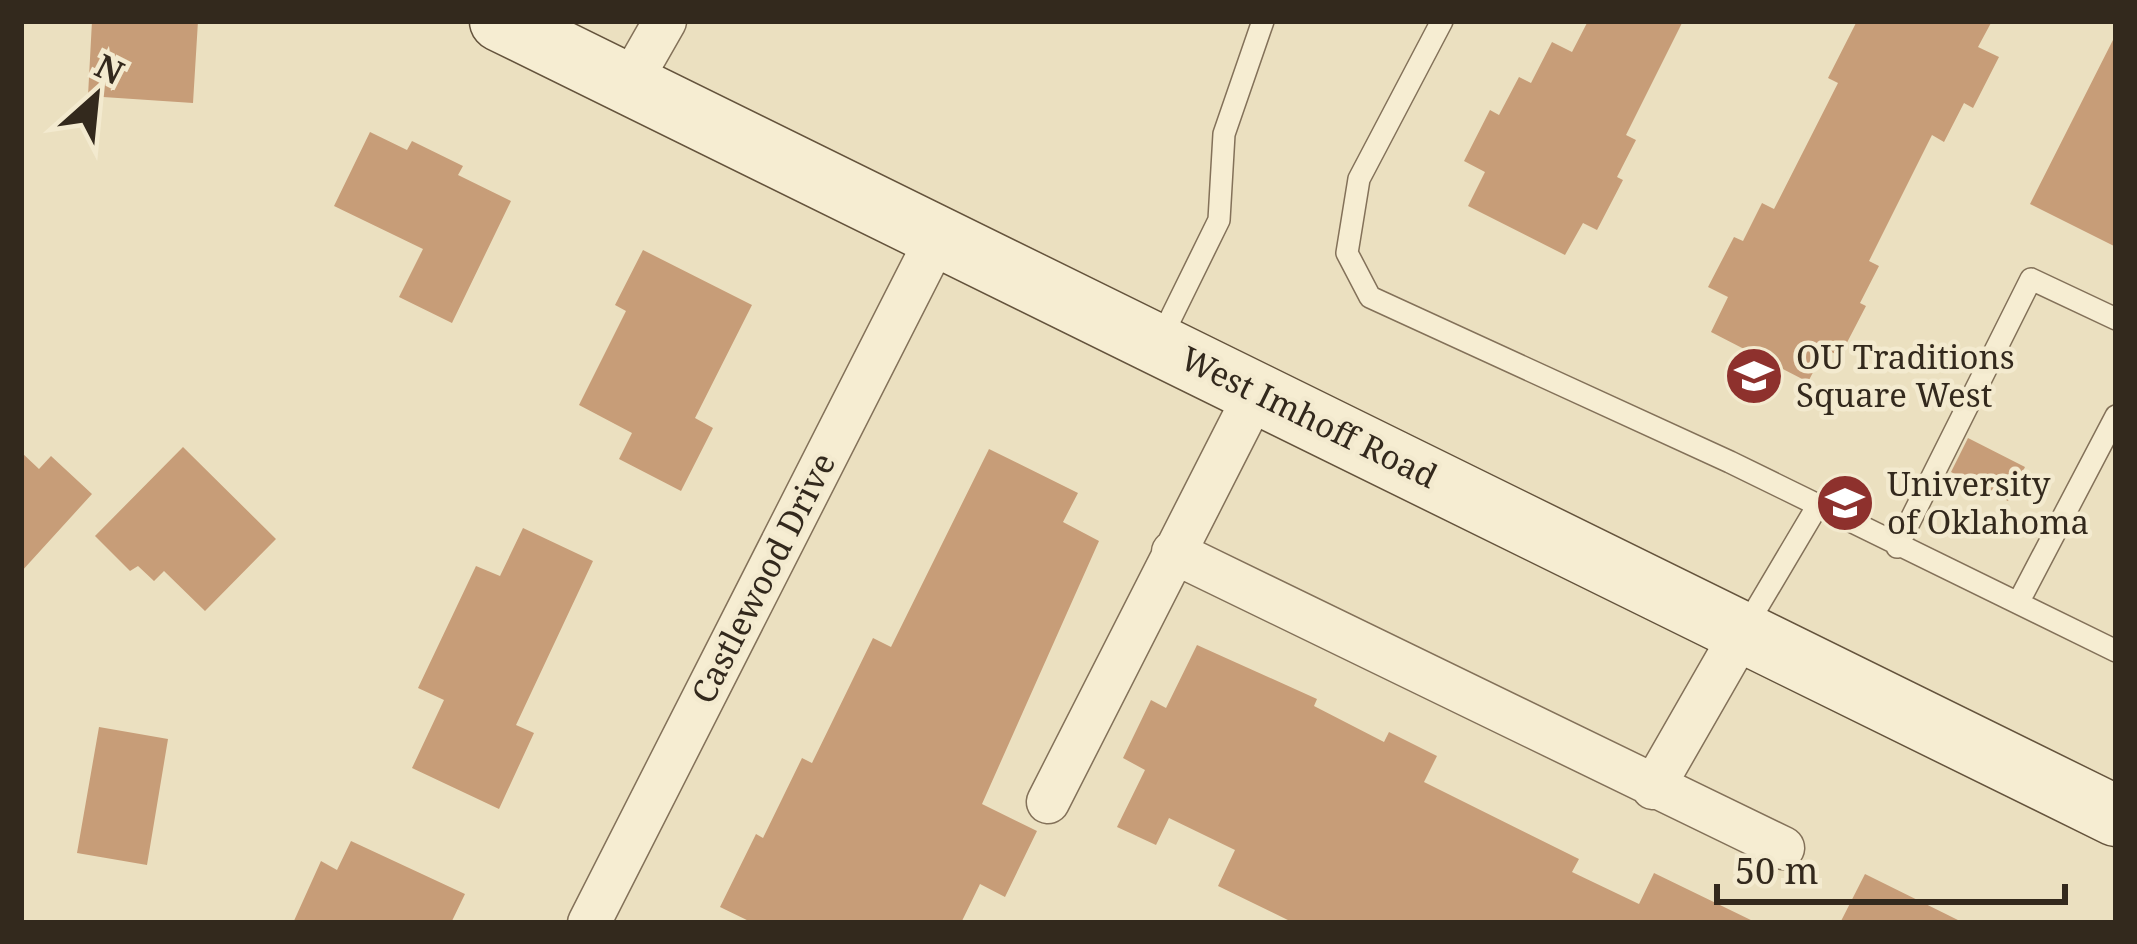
<svg xmlns="http://www.w3.org/2000/svg" width="2137" height="944" font-family="'Noto Serif',serif">
	<rect width="100%" height="100%" fill="#ebe0c0"/>
	<path fill="#c79d78" d="M 92,21 L 198,21 L 193,103 L 88,96 Z
		M 1588,21 L 1683,21 L 1626,135 L 1636,140 L 1617,177 L 1623,180 L 1597,230 L 1583,223 L 1565,255 L 1468,206 L 1485,172 L 1464,161 L 1490,110 L 1499,115 L 1519,77 L 1531,83 L 1552,42 L 1572,52 Z
		M 1857,21 L 1992,21 L 1978,47 L 1999,57 L 1973,108 L 1964,103 L 1944,142 L 1932,135 L 1869,261 L 1879,266 L 1860,303 L 1866,306 L 1840,356 L 1825,349 L 1808,382 L 1711,332 L 1728,297 L 1708,287 L 1734,237 L 1743,241 L 1762,203 L 1774,209 L 1838,83 L 1828,78 Z
		M 2116,34 L 2116,247 L 2030,204 Z
		M 370,132 L 407,150 L 412,141 L 463,166 L 458,175 L 511,201 L 452,323 L 399,297 L 423,249 L 334,206 Z
		M 643,250 L 752,305 L 695,418 L 713,428 L 681,491 L 619,459 L 632,433 L 579,405 L 626,311 L 615,305 Z
		M 1968,438 L 2025,467 L 2008,501 L 1951,472 Z
		M 183,447 L 276,539 L 205,611 L 164,571 L 154,581 L 138,566 L 130,571 L 95,536 Z
		M 989,449 L 1078,493 L 1063,522 L 1099,541 L 982,804 L 1037,831 L 1005,897 L 980,884 L 961,923 L 753,923 L 720,907 L 756,834 L 763,838 L 802,758 L 812,763 L 873,638 L 891,647 Z
		M 21,452 L 39,469 L 51,456 L 92,494 L 21,572 Z
		M 523,528 L 593,561 L 516,725 L 534,733 L 499,809 L 412,768 L 444,700 L 418,688 L 476,566 L 500,576 Z
		M 1197,645 L 1317,699 L 1314,706 L 1384,742 L 1389,732 L 1437,756 L 1424,782 L 1579,859 L 1572,872 L 1639,904 L 1654,873 L 1757,923 L 1294,923 L 1218,886 L 1235,850 L 1169,818 L 1156,845 L 1117,827 L 1145,770 L 1123,758 L 1151,700 L 1166,708 Z
		M 99,727 L 168,739 L 147,865 L 77,853 Z
		M 351,841 L 465,894 L 451,923 L 293,923 L 321,861 L 337,870 Z
		M 1865,874 L 1964,923 L 1840,923 Z"/>
	<g fill="none" stroke-linecap="round" stroke-linejoin="round">
		<defs>
			<path id="lane" d="M 1442,21 L 1359,179 L 1347,253 L 1370,297 L 1730,462 L 2116,651
				M 1159,342 L 1219,220 L 1224,134 L 1263,21
				M 1897,547 L 2031,279 L 2116,319
				M 2018,603 L 2116,416
				M 1745,628 L 1818,505"/>
			<path id="street" d="M 629,84 L 665,21
				M 1173,552 L 1783,848
				M 1653,788 L 1743,631
				M 1048,802 L 1257,391
				M 589,923 L 939,234"/>
			<path id="secondary" d="M 500,21 L 2116,816"/>
		</defs>
		<use href="#lane" stroke="#837159" stroke-width="24"/>
		<use href="#street" stroke="#837159" stroke-width="45"/>
		<use href="#secondary" stroke="#64533c" stroke-width="63"/>
		<use href="#lane" stroke="#f6edd2" stroke-width="21"/>
		<use href="#street" stroke="#f6edd2" stroke-width="42"/>
		<use href="#secondary" stroke="#f6edd2" stroke-width="60"/>
	</g>
	<defs>
		<symbol id="university-disc" viewBox="-11 -11 22 22"><circle r="9.5" fill="#8e312d" stroke="#f3eacf"/><path d="M0-5L7-2L0 1L-7-2ZM-4 1L0 2.5L4 1V4Q0 6-4 4Z" fill="#fff"/></symbol>
	</defs>
	<g fill-rule="evenodd">
		<use href="#university-disc" x="1721" y="343" width="66" height="66"/>
		<use href="#university-disc" x="1812" y="470" width="66" height="66"/>
	</g>
	<g text-anchor="middle" stroke-width="9" stroke-linejoin="round" paint-order="stroke">
		<g font-size="33" fill="#33291d" stroke="#f3eacf" text-anchor="start">
			<text x="1796" y="369">OU Traditions<tspan x="1796" dy="38">Square West</tspan></text>
			<text x="1887" y="496">University<tspan x="1887" dy="38">of Oklahoma</tspan></text>
		</g>
		<g font-size="33" fill="#33291d" stroke="#f3eacf">
			<text transform="translate(1309 417) rotate(26)" y="12">West Imhoff Road</text>
			<text transform="translate(763 578) rotate(-63)" y="12">Castlewood Drive</text>
		</g>
	</g>
	<rect width="2137" height="944" fill="none" stroke="#33291d" stroke-width="48"/>
	<g transform="translate(96 96) rotate(27)" stroke="#f3eacf" stroke-width="9" paint-order="stroke">
	<path d="M0-9L21 45L0 30L-21 45Z" fill="#33291d"/>
	<text y="-18" font-size="33" font-weight="bold" text-anchor="middle" fill="#33291d">N</text>
	</g>
	<path d="M1717 884v18h348v-18" fill="none" stroke="#33291d" stroke-width="6"/>
	<text x="1735" y="884" font-size="36" fill="#33291d" stroke="#f3eacf" stroke-width="9" paint-order="stroke">50 m</text>
</svg>
